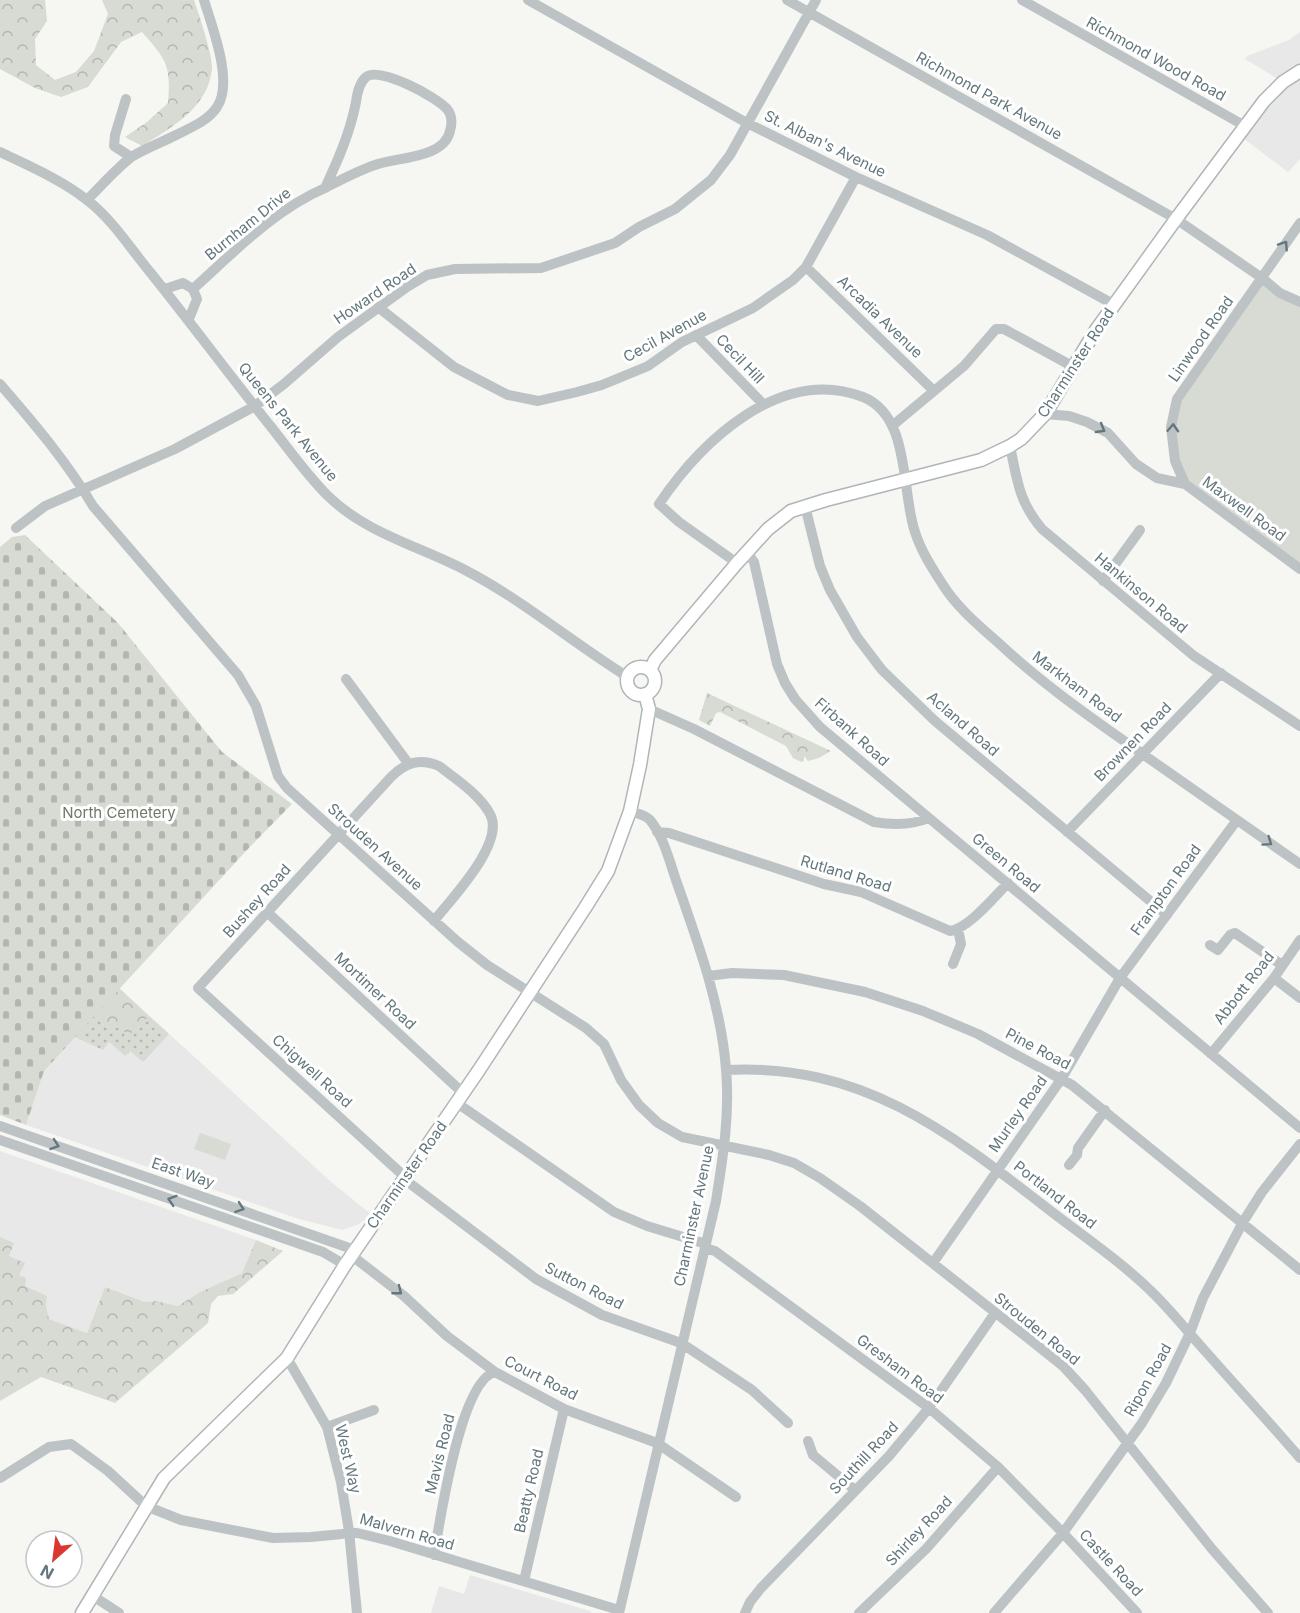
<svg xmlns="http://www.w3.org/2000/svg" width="1300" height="1613" font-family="Inter,sans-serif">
	<defs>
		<pattern id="grass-dots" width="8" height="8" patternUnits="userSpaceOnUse" patternTransform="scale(1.5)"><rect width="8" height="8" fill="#d7dbd3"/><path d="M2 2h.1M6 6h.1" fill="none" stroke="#b2b6b0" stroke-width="1.8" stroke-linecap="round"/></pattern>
		<pattern id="forest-crowns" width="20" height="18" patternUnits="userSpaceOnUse" patternTransform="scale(1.5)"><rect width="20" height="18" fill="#d7dbd3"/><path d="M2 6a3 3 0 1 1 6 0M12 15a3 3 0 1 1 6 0" fill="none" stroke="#b2b6b0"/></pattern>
		<pattern id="cemetery-stones" width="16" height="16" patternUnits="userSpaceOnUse" patternTransform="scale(1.5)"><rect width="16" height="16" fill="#d7dbd3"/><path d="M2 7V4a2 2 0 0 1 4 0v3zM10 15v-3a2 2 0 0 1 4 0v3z" fill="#b2b6b0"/></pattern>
	</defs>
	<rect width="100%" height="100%" fill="#f6f6f3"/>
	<path fill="#e7e8e7" d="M 1300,32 L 1300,159 L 1288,172 L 1239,135 L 1283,82 L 1245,59 L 1247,56 L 1289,40 Z
		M 119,988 L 330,1181 L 372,1215 L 357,1225 L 342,1230 L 299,1219 L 26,1125 L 44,1071 Z
		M 0,1151 L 256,1240 L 242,1273 L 200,1292 L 178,1306 L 156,1301 L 145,1302 L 105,1287 L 87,1333 L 49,1319 L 46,1305 L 25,1286 L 9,1256 L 13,1243 L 0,1237 Z
		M 470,1575 L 590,1611 L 592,1613 L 431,1613 L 439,1586 L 464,1594 Z"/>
	<path fill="url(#grass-dots)" d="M 94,1015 L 105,1026 L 137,1029 L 149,1016 L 169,1034 L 143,1062 L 130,1051 L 125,1056 L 109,1042 L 103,1050 L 75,1037 Z"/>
	<path fill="url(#forest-crowns)" d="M 0,0 L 45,0 L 47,21 L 35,39 L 36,65 L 55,80 L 76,72 L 94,51 L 108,14 L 102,0 L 194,0 C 199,14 213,56 212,69 C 208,108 172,127 142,146 L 125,137 L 147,122 L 168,103 C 171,66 167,60 142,32 L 121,42 L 88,87 L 61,97 L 35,88 L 0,69 Z
		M 707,693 L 831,751 L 819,758 L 808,761 L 804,756 L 804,761 L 801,762 L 793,758 L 786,746 L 720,712 L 716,713 L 710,726 L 699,720 Z
		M 119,988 L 149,1016 L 137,1029 L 128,1035 L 121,1028 L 105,1026 L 94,1015 Z
		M 0,1237 L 14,1243 L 9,1256 L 25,1263 L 19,1275 L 26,1278 L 25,1286 L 47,1296 L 46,1305 L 49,1319 L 87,1333 L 105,1287 L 145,1302 L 156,1301 L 178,1306 L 200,1292 L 242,1273 L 256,1240 L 283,1251 L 233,1294 L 218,1296 L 211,1304 L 208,1323 L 115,1403 L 41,1377 L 0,1401 Z"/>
	<path fill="url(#cemetery-stones)" d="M 25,535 L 118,623 L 222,752 L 292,804 L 246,851 L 44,1071 L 26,1125 L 0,1115 L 0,547 L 12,537 Z"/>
	<path fill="#d7dbd3" d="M 1262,278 L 1300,301 L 1300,567 L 1181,481 L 1171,427 L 1177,399 Z
		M 200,1133 L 231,1144 L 225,1160 L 194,1149 Z"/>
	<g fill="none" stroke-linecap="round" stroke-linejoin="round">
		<defs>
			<path id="major" d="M627 681a14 14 0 1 1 28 0a14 14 0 1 1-28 0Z
				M 650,670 L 655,660 L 737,563 L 768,529 L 791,511 L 826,500 L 981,460 L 1010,446 L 1021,439 L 1045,414 L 1096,330 L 1176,219 L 1264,101 L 1283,82 L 1300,71
				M 82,1613 L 164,1478 L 287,1358 L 345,1265 L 479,1070 L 585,908 L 608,871 L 630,811 L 640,765 L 649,709 L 645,694"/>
		</defs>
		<use href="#major" stroke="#afb6b8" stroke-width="15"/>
		<path stroke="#bdc3c5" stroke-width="10" d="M 528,0 L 747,123 L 856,177 L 987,235 L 1113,304
			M 787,0 L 1176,219 L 1262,278 L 1280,293 L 1300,302
			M 1022,0 L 1245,126
			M 126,99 L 115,135 L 114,146 L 131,157
			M 0,152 C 29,166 62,180 87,200 C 112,219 130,248 150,272 C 191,323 231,377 272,428 C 290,451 307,475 327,495 C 365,533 419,546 465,570 C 523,600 573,643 628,677
			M 87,200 C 101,186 115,170 130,158 C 141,150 163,142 176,135 C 190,128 208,121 217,107 C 234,82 212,27 204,0
			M 806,267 L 933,390
			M 165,289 L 183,283 L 193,289 L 197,299 L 189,319
			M 193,289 C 234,252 274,210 325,188 C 338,160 350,133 356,102 C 357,94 359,83 366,77 C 379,66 437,97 447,109 C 452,115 452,124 450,131 C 444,159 396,157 375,165 C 357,171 341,180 325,188
			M 378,307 L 454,367 L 508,395 L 538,401 L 577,392 L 602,385 L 648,366 L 682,342 L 753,308 L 793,280 L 806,267 L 856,177
			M 696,335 L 763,404
			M 0,384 C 33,422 67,462 93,506 L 238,675 L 256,706 L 278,776 L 287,788 L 458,942 L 487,965 L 586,1028 L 604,1044 L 621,1080 L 639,1105 L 658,1123 L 682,1137 L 769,1155 L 794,1163 L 820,1178 L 860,1206 L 1038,1346 L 1063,1366 L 1085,1390 L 1212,1549 L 1268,1613
			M 1045,414 L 1069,416 L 1087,422 L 1108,433 L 1136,464 L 1157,478 L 1185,484 L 1300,569
			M 892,426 L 964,366 L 996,329 L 1004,329 L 1072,366
			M 1010,446 C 1017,480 1019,502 1042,529 L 1194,656 L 1300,726
			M 1185,484 L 1175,461 L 1171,427 L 1177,399 L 1300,223
			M 805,506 L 820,566 L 830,590 L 857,637 L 882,670 L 935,721 L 1167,915
			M 16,528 L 45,506 L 175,449 L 255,406 L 284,384 L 338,337 L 407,287 L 427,275 L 455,269 L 541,268 L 615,243 L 639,227 L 675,209 L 711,180 L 730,155 L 816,0
			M 747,552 L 754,562 L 777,664 L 785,683 L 795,699 L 820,727 L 929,818
			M 737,563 L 679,522 L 659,504 C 701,442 780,365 863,397 C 911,416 901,492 915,532 C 921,551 932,568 943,585 C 958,609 982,628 1003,647 C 1044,685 1089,716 1134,748 C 1189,787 1245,825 1300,864
			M 1103,581 L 1140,530
			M 346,679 L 408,763
			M 649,709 L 694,729 L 874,822 C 892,825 912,825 929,818 L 1300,1128
			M 657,832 L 669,833 L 824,884 L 861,892 L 950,931 C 969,928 994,897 1008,883
			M 1067,832 L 1221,673
			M 267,912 L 463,1093
			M 1210,945 L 1218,950 L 1230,935 L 1235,933 L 1282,965
			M 953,964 L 961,944 L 958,929
			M 708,976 L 732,973 L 784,975 L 865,992 L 923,1011 L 978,1034 L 1072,1085 L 1300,1270
			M 1274,978 L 1300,998
			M 1211,1054 L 1274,978 L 1300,940
			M 726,1070 C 863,1063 949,1132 1052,1212 C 1086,1238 1124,1264 1154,1294 C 1173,1313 1189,1333 1206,1352 C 1237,1387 1269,1422 1300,1458
			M 457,1103 L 614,1212 L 647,1226 L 706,1244
			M 0,1126 L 355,1250
			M 0,1140 L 323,1252 L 345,1265
			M 1069,1165 L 1077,1155 L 1078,1148 L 1105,1110
			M 405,1177 L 198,988 L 391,777 C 406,762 420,758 439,766 C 456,779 480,795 490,814 C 506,843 451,899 434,921
			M 404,1179 L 536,1279 L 602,1315 L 681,1343 L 752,1390 L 788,1423
			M 705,1248 L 715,1251 L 929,1408 L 998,1467 L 1063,1533 L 1137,1613
			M 351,1255 L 404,1296 L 447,1336 L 495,1372 L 564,1409 L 657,1443 L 736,1497
			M 933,1263 L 1062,1078 L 1120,978 L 1237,820
			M 287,1358 L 327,1427 L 341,1482 L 349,1531 L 357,1613
			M 327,1427 L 374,1410
			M 808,1441 L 813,1455 L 855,1490
			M 0,1478 L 49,1447 L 71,1444 L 108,1471 L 146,1506 L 181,1520 L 273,1538 L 311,1537 L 342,1534 L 349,1531 L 390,1541 L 619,1610
			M 434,1555 C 440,1521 460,1381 495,1372
			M 524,1581 L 564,1409
			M 93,1596 L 119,1613
			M 619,1613 L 716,1201 C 723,1157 730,1114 726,1069 C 721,1005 698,943 677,883 C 670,863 664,837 650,820 C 646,815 636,813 630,811
			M 745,1613 L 750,1602 L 761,1588 L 889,1456 L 929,1408 L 995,1313
			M 859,1613 L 926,1549 L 998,1467
			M 994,1613 L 1063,1533 L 1142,1423 L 1166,1383 L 1190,1333 L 1203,1298 L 1243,1222 L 1262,1192 L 1300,1144"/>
		<use href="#major" stroke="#fff" stroke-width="12"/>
	</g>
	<defs><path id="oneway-chevron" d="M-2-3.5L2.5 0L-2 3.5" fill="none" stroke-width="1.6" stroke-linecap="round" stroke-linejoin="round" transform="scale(1.5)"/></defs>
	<g stroke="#63777d">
		<use href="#oneway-chevron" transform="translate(1284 245) rotate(-56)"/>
		<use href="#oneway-chevron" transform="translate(1173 428) rotate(-87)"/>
		<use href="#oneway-chevron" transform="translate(1101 429) rotate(30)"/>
		<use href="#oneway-chevron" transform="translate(1268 842) rotate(35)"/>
		<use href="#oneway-chevron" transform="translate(55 1145) rotate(19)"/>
		<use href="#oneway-chevron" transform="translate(172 1200) rotate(-162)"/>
		<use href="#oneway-chevron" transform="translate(240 1208) rotate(19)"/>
		<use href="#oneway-chevron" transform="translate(398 1291) rotate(38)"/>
	</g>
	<g text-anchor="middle" stroke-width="6" stroke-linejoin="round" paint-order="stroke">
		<g font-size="15" fill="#63777d" stroke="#fff">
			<text transform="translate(1156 59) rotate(29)" y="5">Richmond Wood Road</text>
			<text transform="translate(989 96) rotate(29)" y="5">Richmond Park Avenue</text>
			<text transform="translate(825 144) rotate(26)" y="5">St. Alban's Avenue</text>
			<text transform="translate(248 224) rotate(-39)" y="5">Burnham Drive</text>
			<text transform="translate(375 294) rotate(-34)" y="5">Howard Road</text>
			<text transform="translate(880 317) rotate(44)" y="5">Arcadia Avenue</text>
			<text transform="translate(665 336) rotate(-29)" y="5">Cecil Avenue</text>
			<text transform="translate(1201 339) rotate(-55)" y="5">Linwood Road</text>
			<text transform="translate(740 359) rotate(46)" y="5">Cecil Hill</text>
			<text transform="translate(1076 363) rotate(-57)" y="5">Charminster Road</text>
			<text transform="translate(288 422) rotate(51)" y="5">Queens Park Avenue</text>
			<text transform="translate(1244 509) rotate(36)" y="5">Maxwell Road</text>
			<text transform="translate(1141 593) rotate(40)" y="5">Hankinson Road</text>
			<text transform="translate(1077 687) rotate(37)" y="5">Markham Road</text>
			<text transform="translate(963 724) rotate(41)" y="5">Acland Road</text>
			<text transform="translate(852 732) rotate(42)" y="5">Firbank Road</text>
			<text transform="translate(1133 742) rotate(-46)" y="5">Brownen Road</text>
			<text transform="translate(375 847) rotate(42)" y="5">Strouden Avenue</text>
			<text transform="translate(1006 863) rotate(40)" y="5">Green Road</text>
			<text transform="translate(846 874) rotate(17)" y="5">Rutland Road</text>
			<text transform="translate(1166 890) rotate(-54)" y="5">Frampton Road</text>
			<text transform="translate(257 901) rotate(-48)" y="5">Bushey Road</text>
			<text transform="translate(1244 988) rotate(-52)" y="5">Abbott Road</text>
			<text transform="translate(375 991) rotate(43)" y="5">Mortimer Road</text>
			<text transform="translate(1038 1049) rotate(28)" y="5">Pine Road</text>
			<text transform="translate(312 1071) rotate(42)" y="5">Chigwell Road</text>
			<text transform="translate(1018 1114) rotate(-55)" y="5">Murley Road</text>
			<text transform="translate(183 1173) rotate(19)" y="5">East Way</text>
			<text transform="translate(407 1175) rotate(-55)" y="5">Charminster Road</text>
			<text transform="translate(1055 1195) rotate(38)" y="5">Portland Road</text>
			<text transform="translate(694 1216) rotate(-78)" y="5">Charminster Avenue</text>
			<text transform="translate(584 1286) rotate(27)" y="5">Sutton Road</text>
			<text transform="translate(1037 1329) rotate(39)" y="5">Strouden Road</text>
			<text transform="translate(900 1369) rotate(37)" y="5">Gresham Road</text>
			<text transform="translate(541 1378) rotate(27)" y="5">Court Road</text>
			<text transform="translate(1148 1380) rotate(-61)" y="5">Ripon Road</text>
			<text transform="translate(440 1454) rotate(-76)" y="5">Mavis Road</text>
			<text transform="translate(864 1458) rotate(-47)" y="5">Southill Road</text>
			<text transform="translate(348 1459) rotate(77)" y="5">West Way</text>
			<text transform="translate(529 1491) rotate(-77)" y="5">Beatty Road</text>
			<text transform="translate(919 1531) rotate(-47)" y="5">Shirley Road</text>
			<text transform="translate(407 1532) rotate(16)" y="5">Malvern Road</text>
			<text transform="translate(1111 1563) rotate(47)" y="5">Castle Road</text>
		</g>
		<g font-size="15" fill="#6e7a66" stroke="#fff">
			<text x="119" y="818">North Cemetery</text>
		</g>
	</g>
	<g transform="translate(54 1559) rotate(208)"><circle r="28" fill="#ffffff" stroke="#c1c9cb" stroke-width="1.5"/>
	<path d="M0-4.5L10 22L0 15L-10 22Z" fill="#d93730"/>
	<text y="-9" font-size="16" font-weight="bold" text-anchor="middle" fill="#63777d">N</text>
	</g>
</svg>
